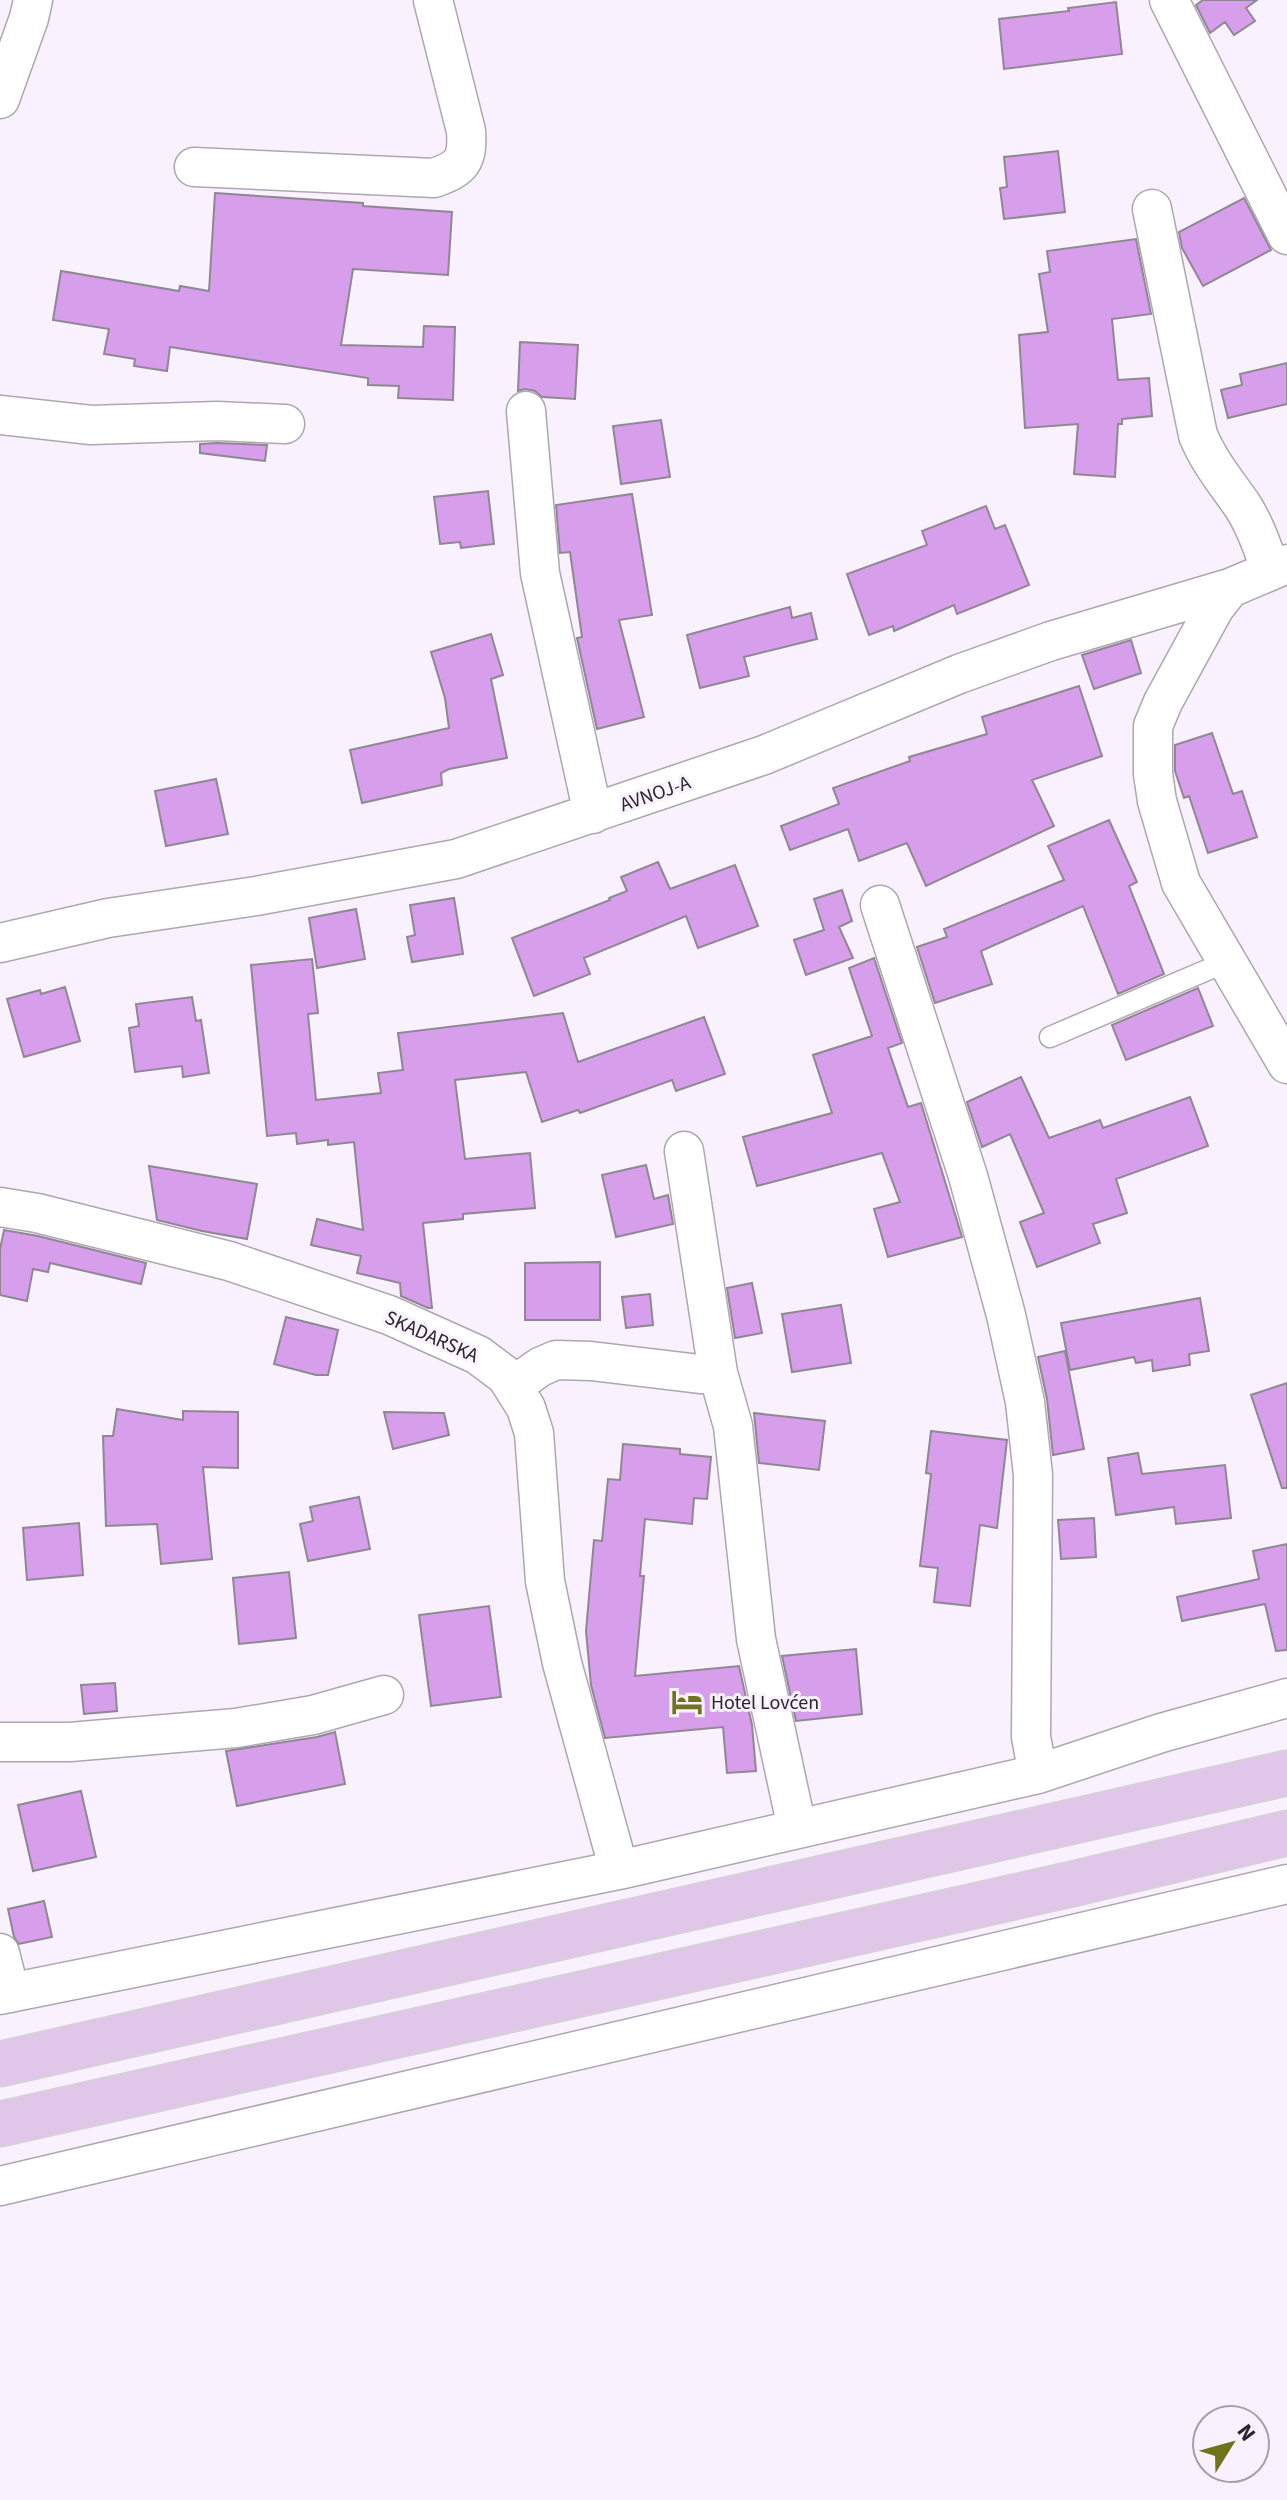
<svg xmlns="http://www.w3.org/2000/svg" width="1287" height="2500" font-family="'Source Sans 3',sans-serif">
	<rect width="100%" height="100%" fill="#faf1fe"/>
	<path fill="#d69eeb" stroke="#8f8792" stroke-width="2" d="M 1203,0 L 1257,0 L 1246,8 L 1255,21 L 1234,35 L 1225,22 L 1210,33 L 1196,5 Z
		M 1116,2 L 1122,54 L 1004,69 L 999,19 L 1069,11 L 1068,8 Z
		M 1058,151 L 1065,212 L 1004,219 L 1000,188 L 1007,187 L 1004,157 Z
		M 215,193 L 363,203 L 363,206 L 452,212 L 448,275 L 353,269 L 341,345 L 423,347 L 424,326 L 455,327 L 453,400 L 398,398 L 399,386 L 368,385 L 368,378 L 170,347 L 167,371 L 134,366 L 135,359 L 104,354 L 109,329 L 53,320 L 61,271 L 179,291 L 180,286 L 209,291 Z
		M 1244,198 L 1271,250 L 1203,286 L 1182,248 L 1179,232 Z
		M 1136,239 L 1151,314 L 1112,319 L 1118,380 L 1149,378 L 1152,416 L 1122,419 L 1122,424 L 1118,424 L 1115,477 L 1074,474 L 1078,424 L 1025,428 L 1019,335 L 1048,332 L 1039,274 L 1050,272 L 1047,251 Z
		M 520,342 L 578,345 L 575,399 L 542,397 L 535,391 L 525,389 L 518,391 Z
		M 1287,363 L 1287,404 L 1228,418 L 1221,390 L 1242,385 L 1240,374 Z
		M 661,420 L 670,477 L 621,484 L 613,426 Z
		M 217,443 L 267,445 L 265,461 L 200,453 L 200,444 Z
		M 488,491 L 494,544 L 461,548 L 460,542 L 440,544 L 434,497 Z
		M 632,494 L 652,615 L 619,620 L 644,717 L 597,729 L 577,638 L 582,637 L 570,552 L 560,553 L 556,505 Z
		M 986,506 L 995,529 L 1005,525 L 1029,585 L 957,614 L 954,605 L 894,631 L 893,626 L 869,635 L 847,574 L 927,545 L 922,531 Z
		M 790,607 L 792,618 L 811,613 L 817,639 L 744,657 L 749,676 L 700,688 L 687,635 Z
		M 491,634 L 503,675 L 491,679 L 507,758 L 449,769 L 441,773 L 442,785 L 362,803 L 350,750 L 449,728 L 445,698 L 431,652 Z
		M 1131,640 L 1141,673 L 1094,689 L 1082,655 Z
		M 1079,686 L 1102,756 L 1032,780 L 1054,826 L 926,886 L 907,843 L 859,861 L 848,829 L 790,850 L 781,826 L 839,804 L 833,788 L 910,761 L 909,757 L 987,734 L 982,717 Z
		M 1212,733 L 1233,794 L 1242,791 L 1257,837 L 1208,853 L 1189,796 L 1184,798 L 1175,771 L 1175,745 Z
		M 216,779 L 228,834 L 166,846 L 155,791 Z
		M 1109,820 L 1137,882 L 1129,886 L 1164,974 L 1118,994 L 1083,906 L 981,951 L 992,984 L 935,1003 L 917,947 L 947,937 L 944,929 L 1064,880 L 1048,846 Z
		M 658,862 L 670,889 L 735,865 L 758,926 L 698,948 L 686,916 L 584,958 L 590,974 L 534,996 L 512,938 L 610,900 L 609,898 L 627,891 L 621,877 Z
		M 842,890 L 852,921 L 839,927 L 853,958 L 806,975 L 794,940 L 824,930 L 814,899 Z
		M 454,898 L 463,954 L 412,962 L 407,937 L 415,935 L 410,905 Z
		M 356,909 L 365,959 L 317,968 L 309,918 Z
		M 874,958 L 902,1043 L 888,1048 L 908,1107 L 921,1103 L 962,1237 L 888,1257 L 874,1209 L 900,1202 L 882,1153 L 757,1186 L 743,1137 L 832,1113 L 813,1055 L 872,1036 L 849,968 Z
		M 312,959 L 318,1013 L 308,1014 L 316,1100 L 381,1093 L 378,1073 L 403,1070 L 398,1033 L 563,1013 L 578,1062 L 704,1017 L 725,1074 L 676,1091 L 672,1080 L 580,1113 L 578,1110 L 542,1122 L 526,1072 L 455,1080 L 465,1159 L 530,1153 L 535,1208 L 463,1214 L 463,1219 L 423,1223 L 432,1308 L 428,1308 L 401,1296 L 400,1283 L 357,1273 L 361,1256 L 311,1245 L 317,1219 L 363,1230 L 354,1142 L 328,1145 L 328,1140 L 297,1144 L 296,1133 L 267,1136 L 251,965 Z
		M 65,987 L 80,1041 L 24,1057 L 7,999 L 40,990 L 41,994 Z
		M 1198,988 L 1213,1026 L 1126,1060 L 1112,1025 Z
		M 192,997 L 196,1021 L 201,1020 L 209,1073 L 183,1077 L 182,1066 L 135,1072 L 129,1028 L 139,1026 L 136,1004 Z
		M 1021,1077 L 1049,1138 L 1100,1120 L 1103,1128 L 1190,1097 L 1208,1146 L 1116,1179 L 1127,1213 L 1093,1224 L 1100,1243 L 1037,1267 L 1020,1222 L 1044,1213 L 1010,1134 L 982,1147 L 967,1102 Z
		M 646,1165 L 654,1199 L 668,1195 L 673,1224 L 616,1237 L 602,1175 Z
		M 149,1166 L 257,1184 L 247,1239 L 202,1231 L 157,1220 Z
		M 4,1230 L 38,1236 L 146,1263 L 141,1284 L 50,1263 L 48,1272 L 33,1269 L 27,1301 L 0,1295 L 0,1249 Z
		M 600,1262 L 600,1320 L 525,1320 L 525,1263 Z
		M 752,1283 L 762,1333 L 735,1338 L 727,1288 Z
		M 650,1294 L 653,1325 L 626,1328 L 622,1297 Z
		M 1200,1298 L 1209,1351 L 1189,1354 L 1190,1365 L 1153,1371 L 1152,1360 L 1136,1363 L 1134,1357 L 1070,1370 L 1061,1323 Z
		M 841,1305 L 851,1363 L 792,1372 L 782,1314 Z
		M 286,1317 L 338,1330 L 328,1375 L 316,1375 L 274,1364 Z
		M 1065,1351 L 1084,1449 L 1053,1455 L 1047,1399 L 1038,1357 Z
		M 1287,1383 L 1287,1488 L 1282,1488 L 1251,1395 Z
		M 117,1409 L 183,1420 L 183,1411 L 238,1412 L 238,1468 L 203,1467 L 212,1559 L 161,1564 L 157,1524 L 106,1526 L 103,1436 L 113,1436 Z
		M 384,1412 L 444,1413 L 449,1435 L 393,1449 Z
		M 754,1413 L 825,1421 L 819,1470 L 759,1463 Z
		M 931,1431 L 1007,1440 L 997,1528 L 980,1525 L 970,1606 L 934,1602 L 938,1568 L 920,1566 L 931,1474 L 926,1473 Z
		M 623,1444 L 680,1449 L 680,1454 L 711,1457 L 707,1499 L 694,1498 L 692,1524 L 645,1519 L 640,1576 L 644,1576 L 635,1676 L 739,1666 L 752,1725 L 756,1771 L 727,1773 L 723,1727 L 605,1738 L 591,1685 L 586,1631 L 594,1540 L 602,1541 L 608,1479 L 620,1480 Z
		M 1138,1453 L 1142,1474 L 1225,1465 L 1231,1518 L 1176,1524 L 1174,1507 L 1116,1515 L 1108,1458 Z
		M 359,1497 L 370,1549 L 308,1561 L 300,1524 L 313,1521 L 310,1507 Z
		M 1094,1518 L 1096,1557 L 1061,1559 L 1058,1520 Z
		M 79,1523 L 83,1575 L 27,1580 L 23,1528 Z
		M 1287,1544 L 1287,1650 L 1276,1651 L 1265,1604 L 1182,1621 L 1177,1597 L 1259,1579 L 1253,1551 Z
		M 289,1572 L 296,1638 L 239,1644 L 233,1578 Z
		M 489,1606 L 501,1697 L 431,1706 L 419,1615 Z
		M 856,1649 L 862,1714 L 796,1721 L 782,1656 Z
		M 115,1683 L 117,1711 L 84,1714 L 81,1685 Z
		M 335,1732 L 345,1784 L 237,1806 L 226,1751 L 317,1737 Z
		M 81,1791 L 96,1857 L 33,1871 L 18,1805 Z
		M 44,1901 L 52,1937 L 19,1944 L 14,1937 L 8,1909 Z"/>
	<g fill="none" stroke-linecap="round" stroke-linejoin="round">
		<defs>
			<path id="lane" d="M 1050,1037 L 1226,962"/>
			<path id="street" d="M 1169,0 L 1287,235
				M 0,99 L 29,18 L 33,0
				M 194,167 L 434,178 C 462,168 468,161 466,131 L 433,0
				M 1152,209 L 1198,435 C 1209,462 1226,482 1242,505 C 1255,525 1263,547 1270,570
				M 526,411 L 540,573 L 593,814
				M 0,415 L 91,425 L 217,421 L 285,424
				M 1230,588 L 1215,607 L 1163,702 L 1153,726 L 1153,774 L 1157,801 L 1181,883 L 1287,1064
				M 880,905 L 968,1176 L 1006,1315 L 1025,1402 L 1033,1475 L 1031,1737 L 1038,1774
				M 0,943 L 108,918 L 256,896 L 456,859 L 764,755 L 959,674 L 1051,641 L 1230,588 L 1287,564
				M 684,1151 L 718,1373 L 733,1426 L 756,1639 L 797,1828
				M 0,1207 L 37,1213 L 229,1261 L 389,1315 L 478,1355 L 506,1376 L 526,1408 L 534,1433 L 545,1581 L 562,1663 L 619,1870
				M 513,1386 L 540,1367 L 556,1360 L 591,1361 L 700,1374 L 718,1373
				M 0,1742 L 70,1742 L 236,1728 L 313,1715 L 384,1695
				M 0,1953 L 10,1993
				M 0,1995 L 619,1870 L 1038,1774 L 1161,1733 L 1287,1698
				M 0,2186 L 1287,1884"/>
			<path id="primary" d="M 0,2064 L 1287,1773
				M 0,2124 L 1072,1884 L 1287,1833"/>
		</defs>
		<use href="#lane" stroke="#afa6b2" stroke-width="23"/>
		<use href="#street" stroke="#afa6b2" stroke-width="41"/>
		<use href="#primary" stroke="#d4d3d4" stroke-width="47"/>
		<use href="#lane" stroke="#fff" stroke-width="20"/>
		<use href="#street" stroke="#fff" stroke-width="38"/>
		<use href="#primary" stroke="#e0c6e9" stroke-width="44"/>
	</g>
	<defs>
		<symbol id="hotel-bare" viewBox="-9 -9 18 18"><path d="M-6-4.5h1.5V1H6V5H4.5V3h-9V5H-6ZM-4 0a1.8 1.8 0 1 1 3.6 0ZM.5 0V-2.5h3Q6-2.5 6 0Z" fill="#6e741b" stroke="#faf1fe" stroke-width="2.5" paint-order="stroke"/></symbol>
	</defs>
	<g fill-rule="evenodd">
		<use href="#hotel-bare" x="665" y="1680" width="44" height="44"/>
	</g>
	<g text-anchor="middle" stroke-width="6" stroke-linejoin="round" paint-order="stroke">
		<g font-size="20" fill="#29252a" stroke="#faf1fe">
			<text transform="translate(655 793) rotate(-19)" y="7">AVNOJ-A</text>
			<text transform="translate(432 1336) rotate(24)" y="7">SKADARSKA</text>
		</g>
		<g font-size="20" fill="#29252a" stroke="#faf1fe" text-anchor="start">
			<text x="711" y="1709">Hotel Lovćen</text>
		</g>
	</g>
	<g transform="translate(1231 2444) rotate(53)"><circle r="38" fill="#faf1fe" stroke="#a69fa9" stroke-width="2"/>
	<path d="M0-6L14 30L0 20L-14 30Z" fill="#6e741b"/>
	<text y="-12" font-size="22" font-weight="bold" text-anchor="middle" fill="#29252a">N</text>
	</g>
</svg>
